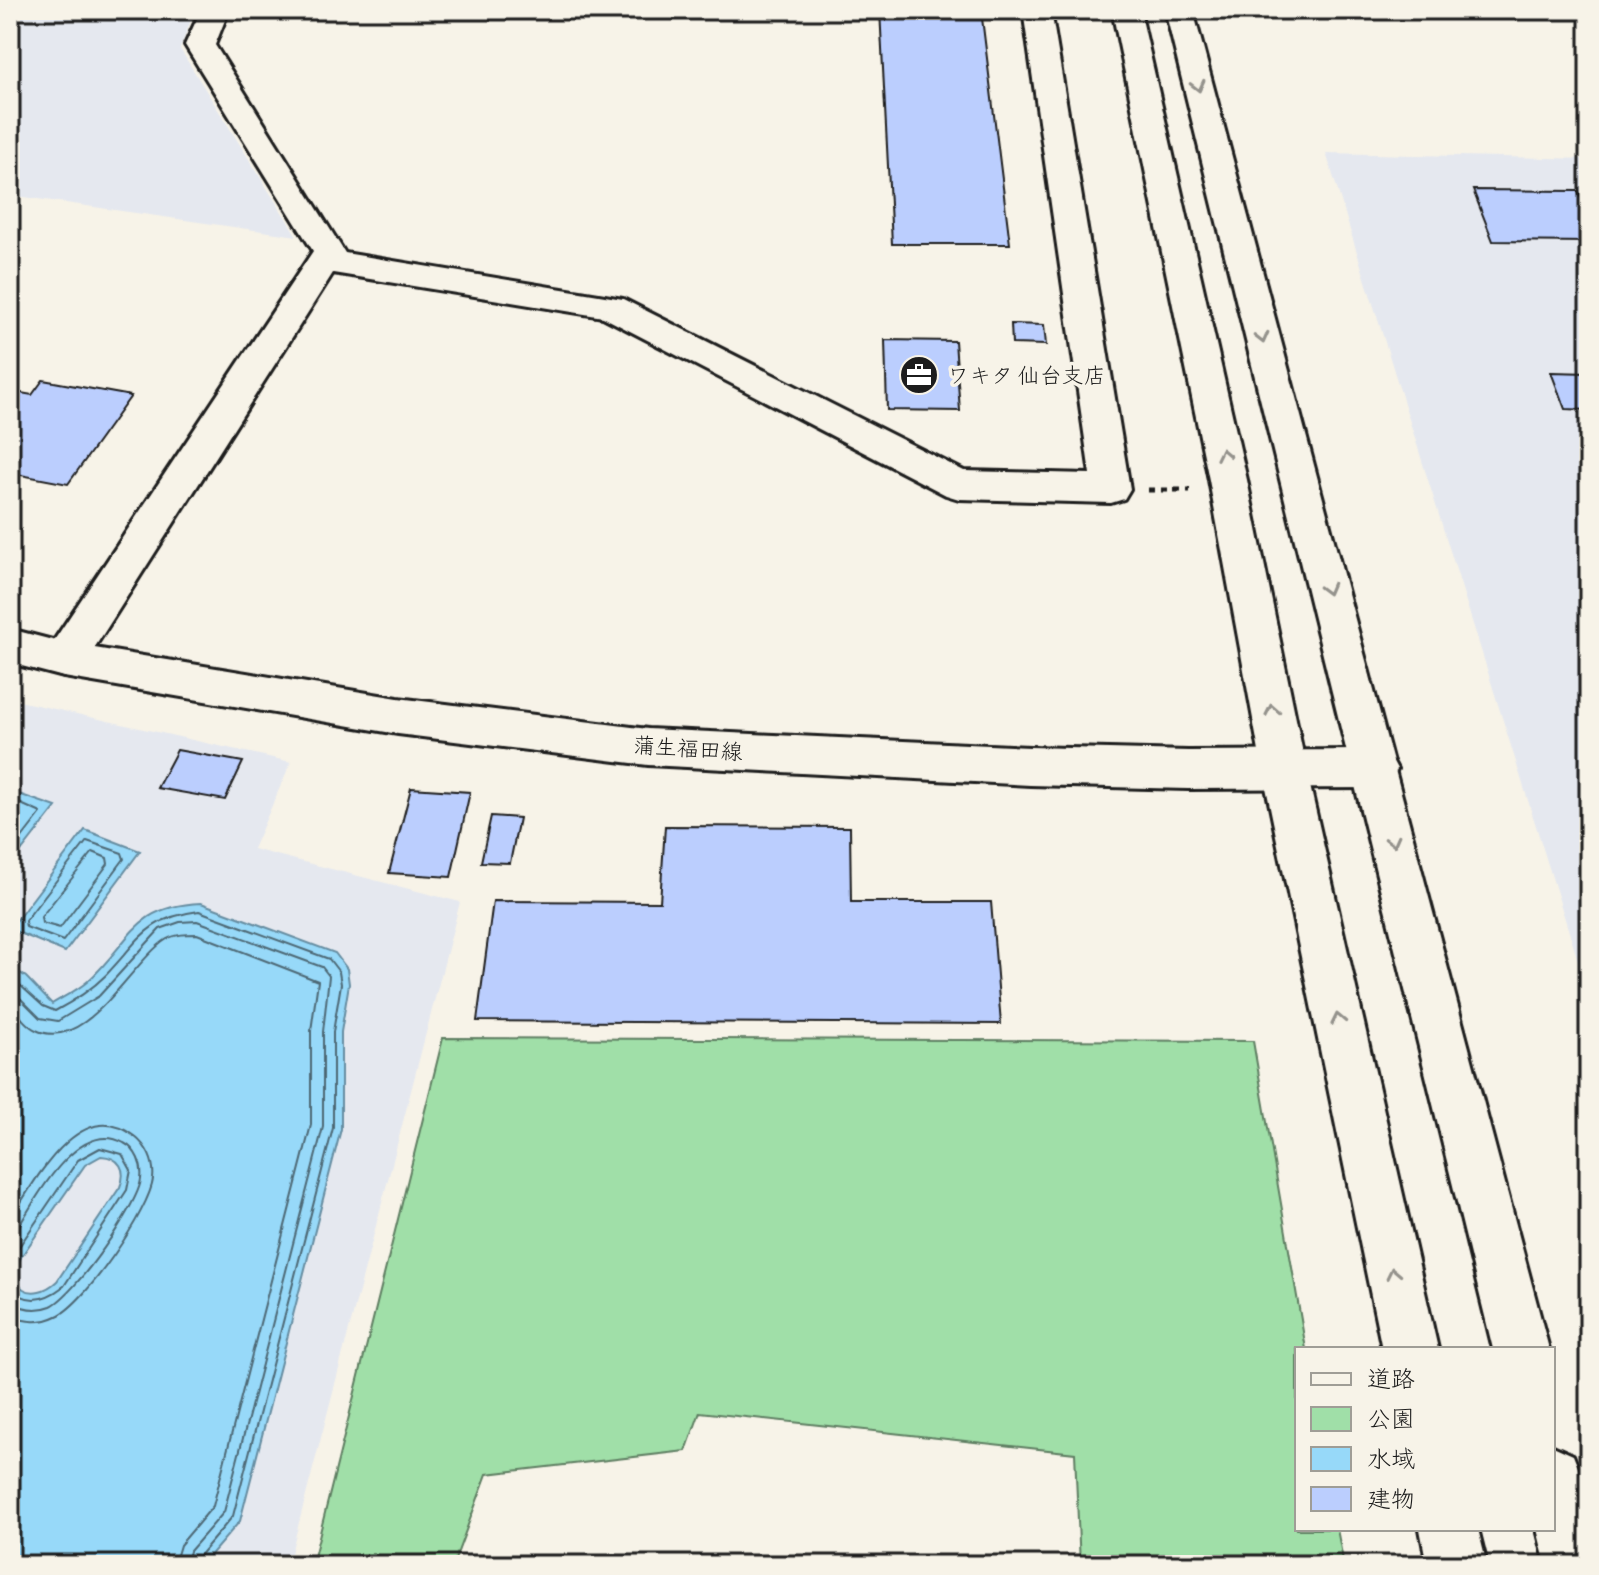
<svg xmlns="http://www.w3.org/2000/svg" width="1599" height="1575" font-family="Pangolin,'Klee One',sans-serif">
	<rect width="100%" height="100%" fill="#f7f3e8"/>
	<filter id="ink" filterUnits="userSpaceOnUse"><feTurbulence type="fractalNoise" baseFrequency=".0125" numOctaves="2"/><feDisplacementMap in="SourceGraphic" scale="16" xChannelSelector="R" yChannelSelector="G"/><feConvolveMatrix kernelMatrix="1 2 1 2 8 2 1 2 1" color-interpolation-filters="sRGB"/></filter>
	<g filter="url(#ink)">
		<path fill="#e5e8ef" d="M 10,10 L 195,10 L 180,49 L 297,236 L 10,195 Z
			M 1326,153 L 1589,159 L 1589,996 Z
			M 10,699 L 291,762 L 253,849 L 460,902 L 288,1565 L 10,1565 Z"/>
		<path fill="#a0dfa8" stroke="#5e7e62" stroke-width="2" d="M 443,1038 L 1253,1041 L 1306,1349 L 1297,1349 L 1297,1529 L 1337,1529 L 1344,1565 L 1080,1565 L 1075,1453 L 700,1412 L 686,1451 L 487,1474 L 453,1565 L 312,1565 Z"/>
		<path fill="#97d9f9" stroke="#668da1" stroke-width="2" fill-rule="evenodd" d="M 10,791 L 56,807 L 10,866 Z
			M 85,830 L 140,851 L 65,952 L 10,929 Z
			M 201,903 L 335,953 L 347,969 L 349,984 L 341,1032 L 341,1129 L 240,1521 L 202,1565 L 10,1565 L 10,966 L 26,977 L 52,1004 C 63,997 78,990 88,981 C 132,941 132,906 201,903 ZM 101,1156 C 120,1157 127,1170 120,1187 L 57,1281 C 34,1303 4,1289 21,1257 L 85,1165 Z"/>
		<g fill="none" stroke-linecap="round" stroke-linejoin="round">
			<path stroke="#4d6874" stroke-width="2" d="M 10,799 L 41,813 L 10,853
				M 87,841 L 122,853 L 124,859 L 63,941 L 26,927 L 25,921 Z
				M 93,852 L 107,858 L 108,864 L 60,928 L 42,923 L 41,917 Z
				M 10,976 L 43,1006 L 55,1011 C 74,1001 91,990 106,975 C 140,940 145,918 199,911 L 329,959 L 339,972 L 341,984 L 333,1032 L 333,1128 L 233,1516 L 198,1557 L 196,1565
				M 10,988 L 40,1018 L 58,1021 L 99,996 L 160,929 L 180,922 L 197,921 L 322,967 L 329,976 L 323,1032 L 323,1127 L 224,1512 L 190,1551 L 186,1565
				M 10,1003 C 17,1012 25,1025 36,1030 C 87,1054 131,961 167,939 C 176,934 187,934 197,934 L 318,981 L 311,1031 L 311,1125 L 213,1506 L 180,1545 L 174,1565
				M 10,1220 C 33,1184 80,1093 134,1136 C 147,1146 155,1162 153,1179 C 150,1209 85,1304 57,1316 C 41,1324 26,1322 10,1316
				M 10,1241 C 30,1210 75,1115 124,1143 C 136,1149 143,1165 141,1179 C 139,1204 74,1296 51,1306 C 36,1312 23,1309 10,1302
				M 10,1260 L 78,1160 L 100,1148 L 122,1154 L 131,1170 L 127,1190 L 64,1286 C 46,1300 26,1306 10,1286"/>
		</g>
		<path fill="#bbcefe" stroke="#1c1c1c" stroke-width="2" d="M 880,10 L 981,10 L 1010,244 L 892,244 Z
			M 1473,190 L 1578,191 L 1589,215 L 1589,242 L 1493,241 Z
			M 1011,324 L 1044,325 L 1046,345 L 1012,344 Z
			M 885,340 L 955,341 L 960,411 L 887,410 Z
			M 1551,372 L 1589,373 L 1589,410 L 1565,409 Z
			M 43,380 L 131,396 L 68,484 L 10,473 L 10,391 L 32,395 Z
			M 177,750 L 243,762 L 225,800 L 157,788 Z
			M 411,788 L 470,792 L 451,877 L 389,873 Z
			M 491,816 L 519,818 L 510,863 L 481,862 Z
			M 665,826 L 850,827 L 851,902 L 991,902 L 1001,1024 L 477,1021 L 493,901 L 660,902 Z"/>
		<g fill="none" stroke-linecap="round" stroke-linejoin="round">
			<defs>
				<path id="minor" d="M 201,10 L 229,10 L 215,45 L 345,253 L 623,299 L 964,471 L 1090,474 L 1023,10 L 1051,10 L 1130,489 L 1124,499 L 1111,503 L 959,499 L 946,495 L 603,317 L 333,273 L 79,672 L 64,677 L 49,672 L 43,660 L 49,648 L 313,251 L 185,45 Z"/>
				<path id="tertiary" d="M 1112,10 L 1140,10 L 1247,480 L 1306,768 L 1438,1349 L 1382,1349 L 1262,768 L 1209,480 Z
					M 1165,10 L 1193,10 L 1549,1349 L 1493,1349 Z
					M 1553,1446 L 1573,1455 C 1590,1494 1589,1523 1589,1565 L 1546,1565 L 1537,1529 L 1553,1529 Z
					M 1420,1529 L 1478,1529 L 1487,1565 L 1427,1565 Z"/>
				<path id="secondary" d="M 10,629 L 64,643 L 398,698 L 648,729 L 1030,747 L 1188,751 L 1375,750 L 1390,756 L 1397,769 L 1390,782 L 1375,788 L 1188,789 L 1030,785 L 648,765 L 398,734 L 64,677 L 10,663 Z"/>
			</defs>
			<use href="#minor" stroke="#1c1c1c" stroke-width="6"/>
			<use href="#tertiary" stroke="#1c1c1c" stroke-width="6"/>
			<use href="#secondary" stroke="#1c1c1c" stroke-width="6"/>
			<path stroke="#1c1c1c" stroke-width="5" stroke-dasharray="7 6" stroke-linecap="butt" d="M 1148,490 L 1190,490"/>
			<use href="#minor" fill="#f7f3e8" fill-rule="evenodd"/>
			<use href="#tertiary" fill="#f7f3e8" fill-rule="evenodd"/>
			<use href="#secondary" fill="#f7f3e8" fill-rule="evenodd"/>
		</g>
		<defs><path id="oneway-chevron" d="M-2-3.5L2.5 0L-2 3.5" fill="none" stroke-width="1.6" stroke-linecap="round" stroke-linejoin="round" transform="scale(2)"/></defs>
		<g stroke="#94928c">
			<use href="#oneway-chevron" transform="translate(1198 86) rotate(76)"/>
			<use href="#oneway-chevron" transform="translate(1262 338) rotate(76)"/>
			<use href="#oneway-chevron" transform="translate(1223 454) rotate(-102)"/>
			<use href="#oneway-chevron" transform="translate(1327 589) rotate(75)"/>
			<use href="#oneway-chevron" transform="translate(1272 710) rotate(-101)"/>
			<use href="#oneway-chevron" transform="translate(1393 841) rotate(76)"/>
			<use href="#oneway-chevron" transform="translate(1338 1019) rotate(-102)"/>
			<use href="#oneway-chevron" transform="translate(1393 1273) rotate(-102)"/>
		</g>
	</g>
	<defs>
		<symbol id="office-disc" viewBox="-11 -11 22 22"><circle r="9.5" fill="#1c1c1c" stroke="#f7f3e8"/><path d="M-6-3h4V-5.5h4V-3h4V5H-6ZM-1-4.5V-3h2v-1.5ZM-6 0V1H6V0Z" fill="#fff"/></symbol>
	</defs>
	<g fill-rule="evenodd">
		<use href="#office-disc" x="897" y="353" width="44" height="44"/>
	</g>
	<g text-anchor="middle" stroke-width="7" stroke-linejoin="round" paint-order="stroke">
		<g font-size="22" fill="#1c1c1c" stroke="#f7f3e8" text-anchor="start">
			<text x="947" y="383">ワキタ 仙台支店</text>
		</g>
		<g font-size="22" fill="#1c1c1c" stroke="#f7f3e8">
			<text transform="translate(688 748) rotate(4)" y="8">蒲生福田線</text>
		</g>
	</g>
	<rect width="1599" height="1575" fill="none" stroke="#f7f3e8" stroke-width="40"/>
	<rect x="20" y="20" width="1559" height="1535" fill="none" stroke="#1c1c1c" stroke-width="3" filter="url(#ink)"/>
	<rect x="1295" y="1347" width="260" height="184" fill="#f7f3e8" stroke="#9f9d96" stroke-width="2"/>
	<rect x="1311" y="1373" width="40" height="12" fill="#f7f3e8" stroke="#9f9d96" stroke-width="2"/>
	<text x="1367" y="1387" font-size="24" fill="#1c1c1c">道路</text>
	<rect x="1311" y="1407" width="40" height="24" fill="#a0dfa8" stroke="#9f9d96" stroke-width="2"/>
	<text x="1367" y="1427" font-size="24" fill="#1c1c1c">公園</text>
	<rect x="1311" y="1447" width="40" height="24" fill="#97d9f9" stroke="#9f9d96" stroke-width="2"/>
	<text x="1367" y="1467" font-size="24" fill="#1c1c1c">水域</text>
	<rect x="1311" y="1487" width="40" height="24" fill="#bbcefe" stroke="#9f9d96" stroke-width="2"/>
	<text x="1367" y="1507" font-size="24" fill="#1c1c1c">建物</text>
</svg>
